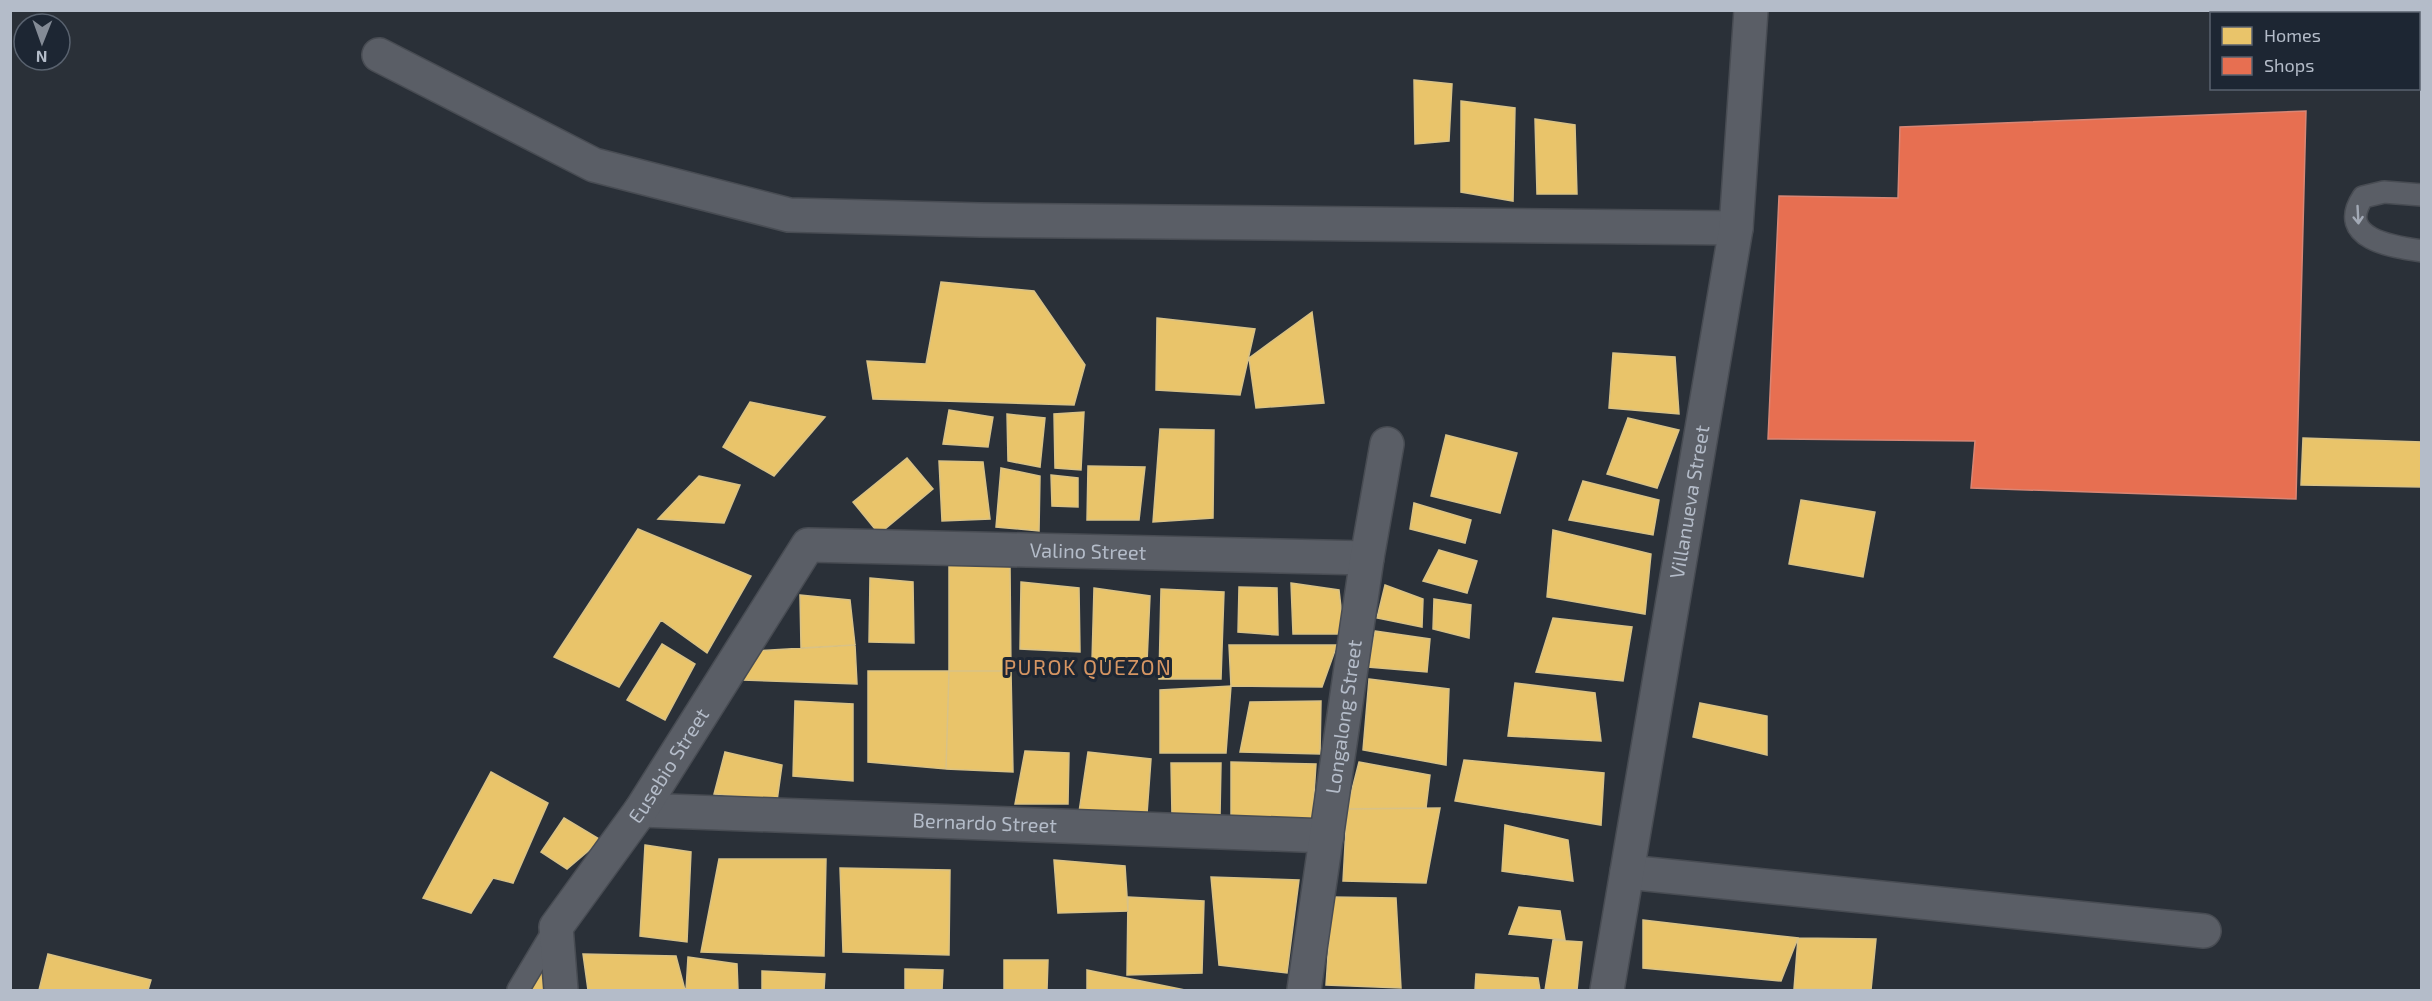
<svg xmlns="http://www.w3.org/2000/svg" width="2432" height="1001" font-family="'Exo 2',sans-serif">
	<rect width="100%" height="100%" fill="#2a3038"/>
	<path fill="#e9c46a" stroke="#d9c286" stroke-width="1.5" d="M 1414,80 L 1452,84 L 1449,141 L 1415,144 Z
		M 1461,101 L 1515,108 L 1513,201 L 1461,192 Z
		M 1535,119 L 1575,125 L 1577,194 L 1537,194 Z
		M 941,282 L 1034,291 L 1085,365 L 1074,405 L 873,399 L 867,361 L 926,364 Z
		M 1312,312 L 1324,403 L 1256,408 L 1249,358 Z
		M 1157,318 L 1255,329 L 1240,395 L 1156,390 Z
		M 1613,353 L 1675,357 L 1679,414 L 1609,408 Z
		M 750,402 L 825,417 L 774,476 L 723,447 Z
		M 949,410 L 993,417 L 988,447 L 943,444 Z
		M 1084,412 L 1081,470 L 1055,468 L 1054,414 Z
		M 1007,414 L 1045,418 L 1040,467 L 1008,461 Z
		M 1628,418 L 1679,430 L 1657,488 L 1607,474 Z
		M 1160,429 L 1214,430 L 1213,518 L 1153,522 Z
		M 1446,435 L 1517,453 L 1500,513 L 1431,496 Z
		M 2303,438 L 2422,442 L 2422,487 L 2301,485 Z
		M 907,458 L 933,489 L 879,534 L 853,502 Z
		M 939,461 L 983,462 L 990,519 L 942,521 Z
		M 1088,466 L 1145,467 L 1139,520 L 1087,520 Z
		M 1001,468 L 1040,476 L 1039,531 L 996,527 Z
		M 1051,475 L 1078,478 L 1078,507 L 1052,506 Z
		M 699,476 L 740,485 L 724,523 L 658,519 Z
		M 1583,481 L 1659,500 L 1653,535 L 1569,520 Z
		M 1801,500 L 1875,512 L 1863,577 L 1789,564 Z
		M 1414,503 L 1471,520 L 1465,543 L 1410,529 Z
		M 638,529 L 751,576 L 707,653 L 661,620 L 619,687 L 554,657 Z
		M 1553,530 L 1651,554 L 1645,614 L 1547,597 Z
		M 1439,550 L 1477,561 L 1467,593 L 1423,581 Z
		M 949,564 L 1010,566 L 1011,671 L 949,671 Z
		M 870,578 L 913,582 L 914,643 L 869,642 Z
		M 1021,582 L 1079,588 L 1080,652 L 1020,649 Z
		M 1291,583 L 1339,590 L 1344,634 L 1293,634 Z
		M 1385,585 L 1423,599 L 1422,627 L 1377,618 Z
		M 1239,587 L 1277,588 L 1278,635 L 1238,632 Z
		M 1094,588 L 1150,596 L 1147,662 L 1092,661 Z
		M 1161,589 L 1224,592 L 1221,679 L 1159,679 Z
		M 800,595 L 850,600 L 855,645 L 801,648 Z
		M 1434,599 L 1471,605 L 1469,638 L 1433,629 Z
		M 1553,618 L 1632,627 L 1623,681 L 1536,672 Z
		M 1375,631 L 1430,639 L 1427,672 L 1368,667 Z
		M 662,644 L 695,664 L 665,720 L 627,700 Z
		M 855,645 L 857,684 L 743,680 L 752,651 Z
		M 1229,645 L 1337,645 L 1322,687 L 1231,686 Z
		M 868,671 L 949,671 L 946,769 L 868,762 Z
		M 949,671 L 1011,671 L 1013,772 L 946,769 Z
		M 1369,679 L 1449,689 L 1446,765 L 1363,750 Z
		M 1515,683 L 1595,693 L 1601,741 L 1508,736 Z
		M 1231,686 L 1226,753 L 1160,753 L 1160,690 Z
		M 795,701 L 853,704 L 853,781 L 793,776 Z
		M 1321,701 L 1320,754 L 1240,752 L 1250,702 Z
		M 1700,703 L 1767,716 L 1767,755 L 1693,737 Z
		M 1025,751 L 1069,753 L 1068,804 L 1015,804 Z
		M 725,752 L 782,765 L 777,801 L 714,794 Z
		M 1088,752 L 1151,759 L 1147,814 L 1079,812 Z
		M 1464,760 L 1604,773 L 1601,825 L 1455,801 Z
		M 1231,762 L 1316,764 L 1312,825 L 1231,816 Z
		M 1359,762 L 1430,775 L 1426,808 L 1347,809 Z
		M 1171,763 L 1221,763 L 1220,816 L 1172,815 Z
		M 491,772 L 548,803 L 513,883 L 493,878 L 471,913 L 423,898 Z
		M 1440,808 L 1426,883 L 1343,881 L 1347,809 Z
		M 564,818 L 601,840 L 567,869 L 541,852 Z
		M 1505,825 L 1568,840 L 1573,881 L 1502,871 Z
		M 645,845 L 691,852 L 687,942 L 640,936 Z
		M 719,859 L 826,859 L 824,956 L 701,952 Z
		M 1054,860 L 1125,866 L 1128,911 L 1058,913 Z
		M 840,868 L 950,870 L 949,955 L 843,952 Z
		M 1211,877 L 1299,880 L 1287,973 L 1219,965 Z
		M 1128,897 L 1204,901 L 1202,973 L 1127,975 Z
		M 1332,897 L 1396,898 L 1401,988 L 1326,985 Z
		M 1519,907 L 1560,911 L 1565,940 L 1509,934 Z
		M 1643,920 L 1798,938 L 1781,981 L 1643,968 Z
		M 1798,938 L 1876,939 L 1871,990 L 1794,989 Z
		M 1553,940 L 1582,942 L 1577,990 L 1545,990 Z
		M 48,954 L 151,980 L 148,990 L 39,990 Z
		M 583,954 L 676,956 L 685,990 L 588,990 Z
		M 688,957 L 737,964 L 738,990 L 686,990 Z
		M 1004,960 L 1048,960 L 1047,990 L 1004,990 Z
		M 537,967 L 556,978 L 548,990 L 522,990 Z
		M 905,969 L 943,970 L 942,990 L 905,990 Z
		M 1087,970 L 1185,990 L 1087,990 Z
		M 762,971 L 825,974 L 824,990 L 762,990 Z
		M 1476,974 L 1538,978 L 1540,990 L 1475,990 Z"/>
	<path fill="#e76f51" stroke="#d88675" stroke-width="1.5" d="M 2306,111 L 2296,499 L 1971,488 L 1975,441 L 1768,439 L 1779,196 L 1898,198 L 1900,127 Z"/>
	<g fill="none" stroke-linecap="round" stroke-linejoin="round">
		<defs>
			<path id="service" d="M 2422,195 L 2384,192 L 2363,197 C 2335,239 2394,247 2422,251
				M 518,990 L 555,928"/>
			<g id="minor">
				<path d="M 379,55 L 594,165 L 789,215 L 980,220 L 1736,228"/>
				<path id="s1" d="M 641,810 L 1327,836"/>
				<path d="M 1627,872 L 2204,931"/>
				<path id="s2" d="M 561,990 L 556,927 L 641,810 L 808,545 L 1367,558"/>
				<path id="s3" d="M 1304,990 L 1367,558 L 1387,444"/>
				<path id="s4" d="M 1607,990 L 1736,228 L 1751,10"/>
			</g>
		</defs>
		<use href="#service" stroke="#484c53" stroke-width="24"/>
		<use href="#minor" stroke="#484c53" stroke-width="36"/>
		<use href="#service" stroke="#5a5e66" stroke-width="21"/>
		<use href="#minor" stroke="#5a5e66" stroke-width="33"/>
	</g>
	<defs><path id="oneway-shaft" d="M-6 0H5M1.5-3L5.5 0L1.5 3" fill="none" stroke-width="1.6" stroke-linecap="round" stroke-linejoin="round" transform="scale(1.5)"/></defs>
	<use stroke="#a2a9b5" href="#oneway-shaft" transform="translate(2358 215) rotate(87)"/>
	<g text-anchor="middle" stroke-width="6" stroke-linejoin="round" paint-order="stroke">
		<g font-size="20" fill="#b4bcc9" stroke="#1d2633">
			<text dy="7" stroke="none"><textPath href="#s4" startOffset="495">Villanueva Street</textPath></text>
			<text dy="7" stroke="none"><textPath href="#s2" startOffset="801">Valino Street</textPath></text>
			<text dy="7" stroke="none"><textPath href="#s3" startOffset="276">Longalong Street</textPath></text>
			<text dy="7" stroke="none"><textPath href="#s2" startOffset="260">Eusebio Street</textPath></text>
			<text dy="7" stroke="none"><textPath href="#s1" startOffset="344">Bernardo Street</textPath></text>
		</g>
		<g font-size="21" letter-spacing="1.5" fill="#d59563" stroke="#1d2633">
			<text x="1088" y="675">PUROK QUEZON</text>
		</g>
	</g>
	<rect width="2432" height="1001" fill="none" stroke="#b4bcc9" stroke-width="24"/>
	<rect x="2210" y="12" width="210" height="78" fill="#1d2633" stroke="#59626f" stroke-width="1.5"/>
	<rect x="2222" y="27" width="30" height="18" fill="#e9c46a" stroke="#59626f" stroke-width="1.5"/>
	<text x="2264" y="42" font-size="18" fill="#b4bcc9">Homes</text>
	<rect x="2222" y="57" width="30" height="18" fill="#e76f51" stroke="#59626f" stroke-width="1.5"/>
	<text x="2264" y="72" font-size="18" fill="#b4bcc9">Shops</text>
	<g transform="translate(42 42) rotate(181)"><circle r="28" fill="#1d2633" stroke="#59626f" stroke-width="1.5"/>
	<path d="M0-4.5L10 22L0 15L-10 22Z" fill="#848b96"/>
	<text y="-9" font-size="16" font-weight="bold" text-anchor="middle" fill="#b4bcc9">N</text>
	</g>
</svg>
